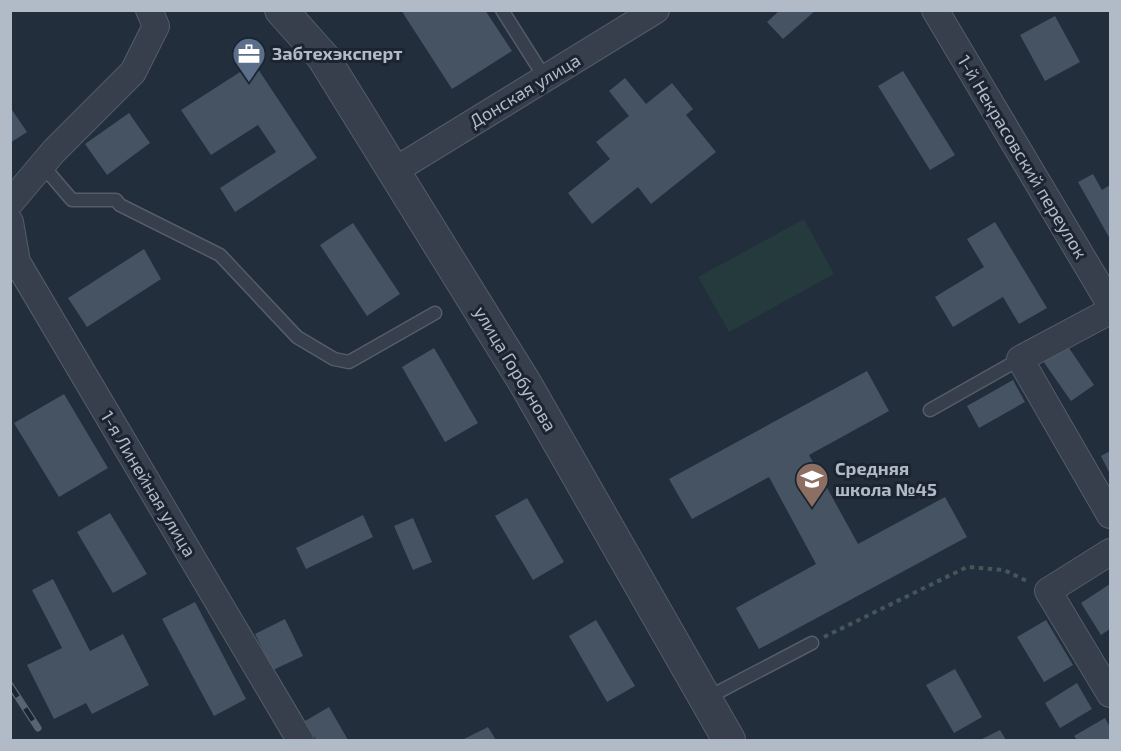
<svg xmlns="http://www.w3.org/2000/svg" width="1121" height="751" font-family="'Exo 2',sans-serif">
	<rect width="100%" height="100%" fill="#222e3b"/>
	<path fill="#243a3c" d="M 804,219 L 834,274 L 729,332 L 698,277 Z"/>
	<path fill="#465362" d="M 401,10 L 485,10 L 512,51 L 452,89 Z
		M 780,10 L 816,10 L 783,39 L 767,22 Z
		M 1055,16 L 1080,62 L 1045,81 L 1020,35 Z
		M 254,63 L 317,158 L 235,212 L 220,188 L 276,152 L 258,125 L 211,155 L 181,110 Z
		M 903,71 L 955,155 L 930,170 L 878,86 Z
		M 625,78 L 646,104 L 672,83 L 693,109 L 686,115 L 716,152 L 651,204 L 638,187 L 592,224 L 568,193 L 610,159 L 596,142 L 629,116 L 609,91 Z
		M 10,107 L 27,132 L 10,143 Z
		M 129,113 L 150,143 L 107,175 L 85,144 Z
		M 1093,174 L 1102,190 L 1110,185 L 1110,239 L 1078,182 Z
		M 995,222 L 1047,308 L 1019,324 L 1003,297 L 953,327 L 935,297 L 984,267 L 967,239 Z
		M 353,223 L 400,294 L 367,316 L 320,245 Z
		M 144,249 L 161,279 L 87,327 L 68,298 Z
		M 1067,345 L 1094,385 L 1071,401 L 1043,361 Z
		M 434,348 L 478,423 L 445,442 L 402,367 Z
		M 867,371 L 889,411 L 809,455 L 858,544 L 945,497 L 967,537 L 759,649 L 736,608 L 816,564 L 769,477 L 692,519 L 669,479 Z
		M 1013,380 L 1025,402 L 979,428 L 967,406 Z
		M 64,394 L 108,468 L 59,497 L 14,423 Z
		M 1110,451 L 1110,474 L 1101,456 Z
		M 527,498 L 564,562 L 533,580 L 495,516 Z
		M 110,513 L 147,574 L 113,593 L 77,532 Z
		M 363,515 L 373,537 L 306,569 L 296,548 Z
		M 413,518 L 432,562 L 413,570 L 394,526 Z
		M 53,579 L 90,651 L 123,634 L 149,685 L 92,714 L 86,703 L 54,719 L 27,665 L 62,648 L 32,590 Z
		M 1110,584 L 1110,629 L 1101,635 L 1081,603 Z
		M 195,602 L 246,699 L 214,716 L 162,619 Z
		M 285,619 L 303,656 L 273,670 L 255,634 Z
		M 596,620 L 635,686 L 607,702 L 569,636 Z
		M 1046,620 L 1073,665 L 1044,682 L 1017,637 Z
		M 955,669 L 982,717 L 954,733 L 926,685 Z
		M 1077,683 L 1092,709 L 1060,728 L 1045,703 Z
		M 329,707 L 348,740 L 316,740 L 305,721 Z
		M 1105,718 L 1110,727 L 1110,740 L 1077,740 L 1074,736 Z
		M 488,727 L 496,740 L 462,740 Z
		M 1000,730 L 1006,740 L 980,740 Z"/>
	<g fill="none" stroke-linecap="round" stroke-linejoin="round">
		<defs>
			<path id="service" d="M 502,10 L 545,78
				M 42,165 L 72,200 L 116,200 L 120,205 L 220,255 L 297,337 L 334,359 L 349,362 L 435,313
				M 930,410 L 1020,359
				M 707,698 L 812,643"/>
			<path id="minor" d="M 935,10 L 1110,304
				M 394,171 L 656,10
				M 10,203 L 54,151 L 133,72 L 156,26 L 149,10
				M 10,222 L 17,262 L 300,740
				M 1110,311 L 1020,359 L 1110,515
				M 1110,552 L 1048,591 L 1110,694"/>
			<path id="tertiary" d="M 281,10 L 323,57 L 525,383 L 729,740"/>
		</defs>
		<use href="#service" stroke="#545d69" stroke-width="15"/>
		<use href="#minor" stroke="#545d69" stroke-width="28"/>
		<use href="#tertiary" stroke="#545d69" stroke-width="34"/>
		<path stroke="#425759" stroke-width="4" stroke-dasharray="4.5 4.5" stroke-linecap="butt" d="M 824,637 L 967,567 L 1004,570 L 1029,582"/>
		<use href="#service" stroke="#363f4b" stroke-width="12"/>
		<use href="#minor" stroke="#363f4b" stroke-width="26"/>
		<use href="#tertiary" stroke="#363f4b" stroke-width="32"/>
		<defs>
			<path id="rail" d="M 10,685 L 38,728"/>
		</defs>
		<use href="#rail" stroke="#586472" stroke-width="7"/>
		<use href="#rail" stroke="#1b2430" stroke-width="4.5" stroke-dasharray="14" stroke-linecap="butt"/>
	</g>
	<defs>
		<symbol id="office-pin" viewBox="-11 -11 22 30"><path d="M0 17L-7.5 6A9.5 9.5 0 1 1 7.5 6Z" fill="#5c6f8a" stroke="#1b2430"/><path d="M-6-3h4V-5.5h4V-3h4V5H-6ZM-1-4.5V-3h2v-1.5ZM-6 0V1H6V0Z" fill="#fff"/></symbol>
		<symbol id="school-pin" viewBox="-11 -11 22 30"><path d="M0 17L-7.5 6A9.5 9.5 0 1 1 7.5 6Z" fill="#8d6e63" stroke="#1b2430"/><path d="M0-5L7-2L0 1L-7-2ZM-4 1L0 2.5L4 1V4Q0 6-4 4Z" fill="#fff"/></symbol>
	</defs>
	<g fill-rule="evenodd">
		<use href="#office-pin" x="230" y="35" width="38" height="52"/>
		<use href="#school-pin" x="793" y="460" width="38" height="52"/>
	</g>
	<g text-anchor="middle" stroke-width="6" stroke-linejoin="round" paint-order="stroke">
		<g font-size="18" font-weight="bold" fill="#b1bac7" stroke="#1b2430" text-anchor="start">
			<text x="272" y="60">Забтехэксперт</text>
			<text x="835" y="475">Средняя<tspan x="835" dy="21">школа №45</tspan></text>
		</g>
		<g font-size="18" fill="#b1bac7" stroke="#1b2430">
			<text transform="translate(525 91) rotate(-31)" y="6">Донская улица</text>
			<text transform="translate(1022 157) rotate(59)" y="6">1-й Некрасовский переулок</text>
			<text transform="translate(515 369) rotate(59)" y="6">улица Горбунова</text>
			<text transform="translate(148 484) rotate(59)" y="6">1-я Линейная улица</text>
		</g>
	</g>
	<rect width="1121" height="751" fill="none" stroke="#b1bac7" stroke-width="24"/>
</svg>
